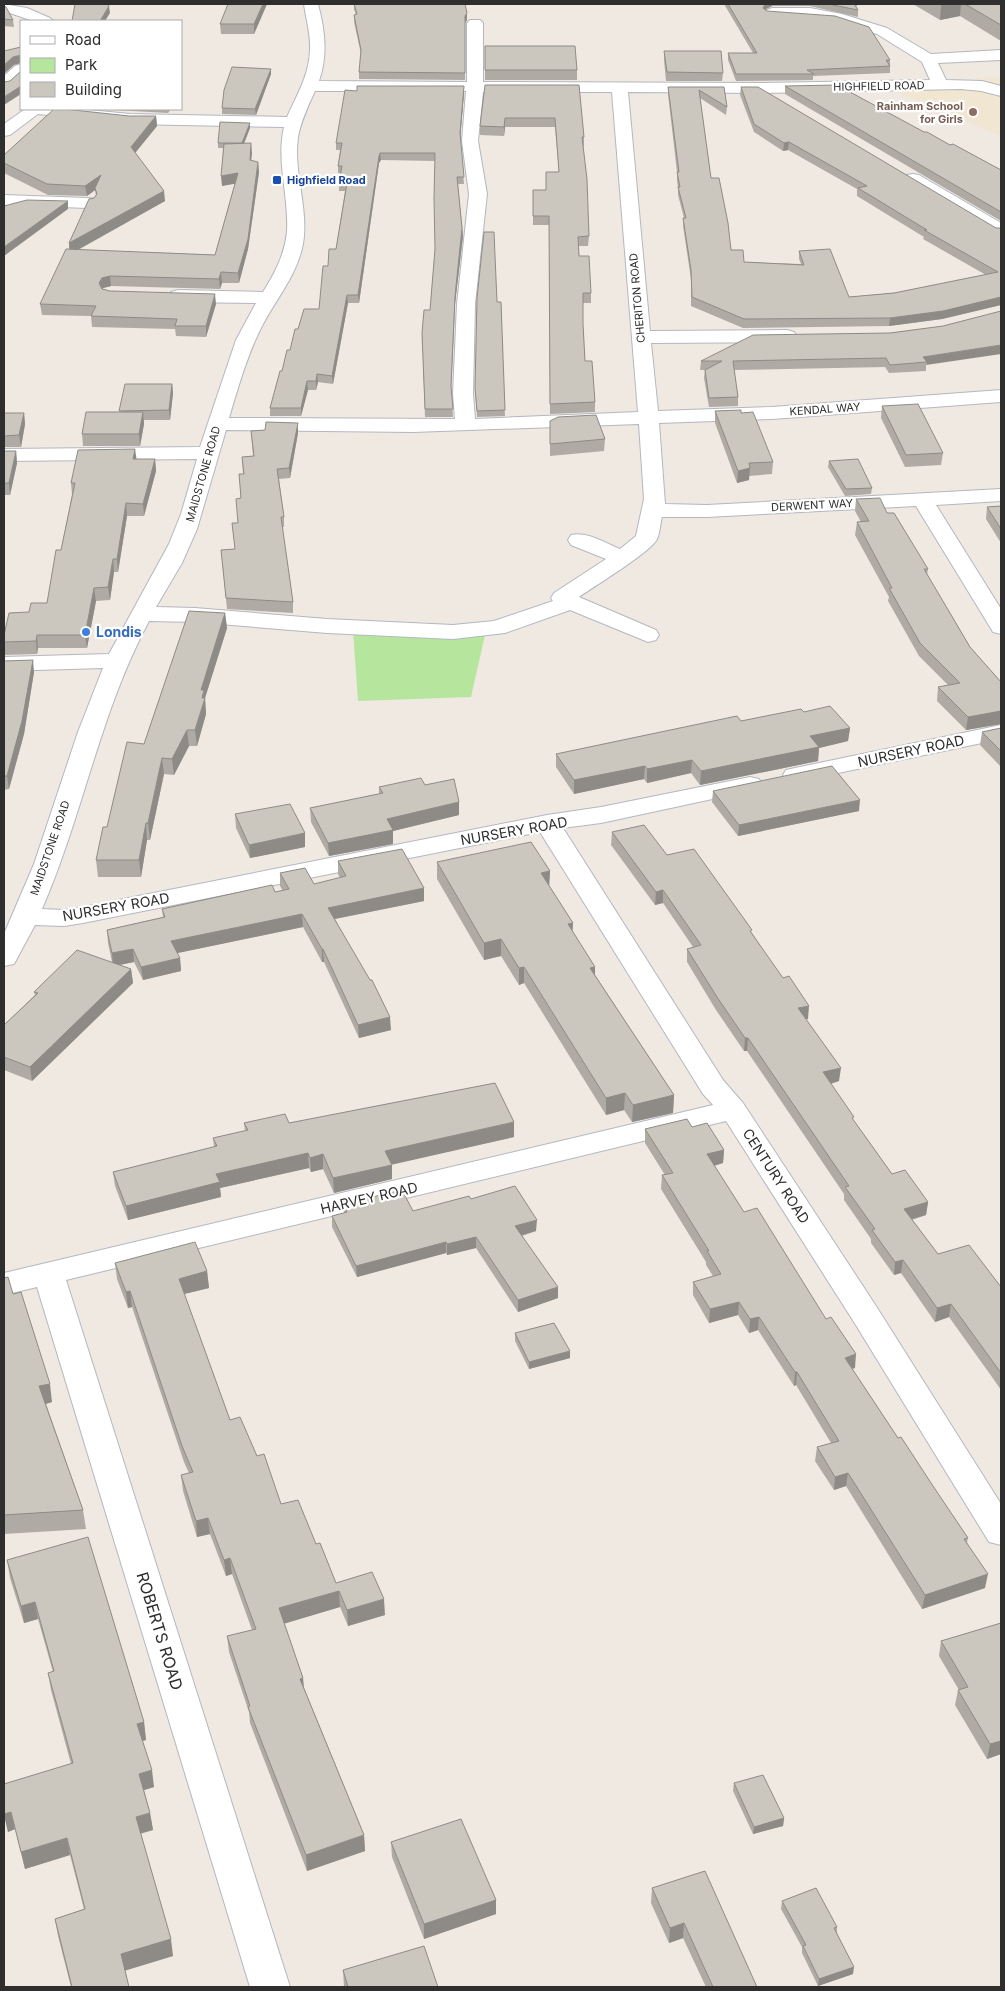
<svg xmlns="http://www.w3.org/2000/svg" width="1005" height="1991" font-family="Inter,sans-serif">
	<rect width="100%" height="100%" fill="#efe9e1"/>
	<path fill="#f0e6d1" d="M 977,78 L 1001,78 L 1001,136 L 894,91 L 969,89 Z"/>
	<path fill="#b6e59e" d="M 353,630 L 485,635 L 471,697 L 358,701 Z"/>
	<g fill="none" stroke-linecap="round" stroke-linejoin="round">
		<defs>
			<path id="minor" d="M 4,4 L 27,8 L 50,18 L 53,21 L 33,21 L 4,11 Z
				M 304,4 L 318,4 C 325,30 328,55 319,81 L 467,82 L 467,23 L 470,20 L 480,20 L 483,23 L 483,82 L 762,83 L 930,80 L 922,62 L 877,34 L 835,21 L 810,18 L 767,16 L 764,13 L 767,10 L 772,8 L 810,8 L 842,14 L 887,28 L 931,54 L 1001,50 L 1001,60 L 938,63 L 946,80 L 982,81 L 1001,86 L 1001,96 L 981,91 L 961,89 L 762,93 L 628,92 L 650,331 L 787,330 L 794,332 L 797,336 L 794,340 L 787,342 L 651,343 L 658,411 L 772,407 L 1001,390 L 1001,402 L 772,419 L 659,423 L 665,504 L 707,505 L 1001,489 L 1001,501 L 936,505 L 1001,609 L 1001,634 L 993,632 L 990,627 L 916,506 L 707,517 L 662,517 C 660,524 660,533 657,539 C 651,552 593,587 579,597 L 656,630 L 659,635 L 656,640 L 648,642 L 570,610 L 505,633 L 453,639 L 327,633 L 195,622 L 149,621 C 100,712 83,815 42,909 L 64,910 L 83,907 L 547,815 L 601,807 L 750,777 L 759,779 L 762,784 L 759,789 L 601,823 L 563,828 L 723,1080 L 743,1103 L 876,1306 L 1001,1504 L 1001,1545 L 989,1542 L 854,1322 L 726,1121 L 66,1280 L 290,1987 L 250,1987 L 37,1287 L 4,1295 L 4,1273 L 713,1105 L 703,1094 L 540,832 L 83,923 L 64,926 L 35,925 L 14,964 L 4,966 L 4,934 L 34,864 L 78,732 L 103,668 L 4,671 L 4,657 L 109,654 L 169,544 L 181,514 L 197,459 L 4,461 L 4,449 L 200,447 L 236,340 L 256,303 L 178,302 L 171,300 L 169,296 L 171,292 L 178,290 L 263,292 C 275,273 285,254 287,231 C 289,196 276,162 284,127 L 130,124 L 38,114 L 10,135 L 4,136 L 4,124 L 25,109 L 79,109 L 130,114 L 287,117 C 297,95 309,75 310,51 C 311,35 306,19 304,4 ZM 315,91 L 466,91 L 462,141 L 469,194 L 457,304 L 453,394 L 455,419 L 229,418 C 238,388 247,356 261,328 C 275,300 297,276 303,244 C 309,208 293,173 298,137 C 301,121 308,106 315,91 ZM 483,92 L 612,92 L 638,412 L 475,419 L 473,394 L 475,304 L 487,194 L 478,141 ZM 639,424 L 644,499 L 636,536 L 620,549 C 605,543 587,531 571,535 L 568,540 L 571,545 L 606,559 L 554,593 L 551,598 L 553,601 L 494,621 L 453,625 L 327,619 L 195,608 L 156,607 L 182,563 L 197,529 L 226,430 L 413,432 Z
				M 21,64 L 21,77 L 10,87 L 4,89 L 4,76 L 15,66 Z
				M 913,174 L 919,175 L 1001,223 L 1001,235 L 995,234 L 907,183 L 904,179 L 907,175 Z
				M 4,195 L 88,198 L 94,199 L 97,203 L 94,207 L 88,208 L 4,205 Z
				M 1001,725 L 1001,739 L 795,782 L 786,780 L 783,775 L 786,770 L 795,768 Z"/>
		</defs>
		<use href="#minor" stroke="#b4b7c1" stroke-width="2"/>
		<use href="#minor" fill="#fff" fill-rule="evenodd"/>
	</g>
	<path fill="#afaba4" d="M 267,4 L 254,34 L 221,34 L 220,24 Z
		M 354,4 L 465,4 L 467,20 L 465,23 L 465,80 L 359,79 L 359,72 L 361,54 L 354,22 L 354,15 L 356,15 L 354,9 Z
		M 724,4 L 858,4 L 857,6 L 856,6 L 858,10 L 858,17 L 810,6 L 772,6 L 766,9 L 765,10 L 767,11 L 890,60 L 890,73 L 813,76 L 813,80 L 736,81 L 728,60 L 728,53 L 753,53 Z
		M 913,4 L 1001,4 L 1001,41 L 960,16 L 940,20 Z
		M 4,6 L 13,20 L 14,27 L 4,26 Z
		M 485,46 L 577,70 L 577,80 L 485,80 Z
		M 664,51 L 723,73 L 722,81 L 666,81 L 664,60 Z
		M 271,69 L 271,74 L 256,115 L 222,114 L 222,108 Z
		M 579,85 L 584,137 L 584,146 L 583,146 L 589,236 L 588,246 L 579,246 L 579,256 L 591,293 L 591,303 L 583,303 L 583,324 L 585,361 L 595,402 L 595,412 L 550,414 L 549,225 L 533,225 L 533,190 L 546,190 L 559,172 L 555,127 L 505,127 L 504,136 L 480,135 L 480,126 Z
		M 785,86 L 924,132 L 950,145 L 1001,170 L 1001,221 L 785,94 Z
		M 668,87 L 724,87 L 727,107 L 726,115 L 700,98 L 711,178 L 731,250 L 744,262 L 801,264 L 799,259 L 799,251 L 849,297 L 894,293 L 986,275 L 923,239 L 924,237 L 857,196 L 857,189 L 788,150 L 783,151 L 754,132 L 740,95 L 741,87 L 996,228 L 1001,228 L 1001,306 L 1001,305 L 942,319 L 889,326 L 743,328 L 691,306 L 691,279 L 683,226 L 684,218 L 678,195 L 678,188 L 677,180 L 677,172 L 668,94 Z
		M 464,93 L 460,137 L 464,184 L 458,184 L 463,236 L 455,304 L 451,389 L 453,417 L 425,417 L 422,333 L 430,310 L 435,250 L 435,161 L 381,160 L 379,163 L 359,303 L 348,303 L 333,384 L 318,382 L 316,390 L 308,390 L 301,416 L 270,416 L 270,408 L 298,329 L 319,309 L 328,266 L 336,249 L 345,191 L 339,191 L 339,183 L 341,173 L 338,173 L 338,166 L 340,150 L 336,150 L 336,143 Z
		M 96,109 L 171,109 L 168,113 Z
		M 129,116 L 156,116 L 157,126 L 135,153 L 165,201 L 78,250 L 215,255 L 235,183 L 222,186 L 223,148 L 218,148 L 218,143 L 250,123 L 250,128 L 244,144 L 252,153 L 251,161 L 258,162 L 259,172 L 248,249 L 239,283 L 222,283 L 220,289 L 111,286 L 103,288 L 103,289 L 110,291 L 216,304 L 206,337 L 176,336 L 175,329 L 92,327 L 91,316 L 42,315 L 40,304 L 69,249 L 69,243 L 96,196 L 95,190 L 87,196 L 48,195 L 4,173 L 4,155 Z
		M 497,302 L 501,302 L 505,416 L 477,417 L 475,388 Z
		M 943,326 L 926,365 L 926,371 L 889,373 L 885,367 L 734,370 L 738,397 L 738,406 L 709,407 L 704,378 L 705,370 L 700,370 L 701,361 L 890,333 Z
		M 172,384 L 173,393 L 170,420 L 144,420 L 144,424 L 140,446 L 83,446 L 82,434 L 119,412 Z
		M 882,406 L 943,453 L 941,465 L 905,467 L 881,418 Z
		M 715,411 L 741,413 L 773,462 L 772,474 L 749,476 L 749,480 L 737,483 L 715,423 Z
		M 4,413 L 24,413 L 25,424 L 21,447 L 4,447 Z
		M 550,421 L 605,439 L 604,451 L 550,456 Z
		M 298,423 L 298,433 L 290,478 L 279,479 L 284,517 L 284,527 L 282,527 L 293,602 L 293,613 L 227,609 L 221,550 L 235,549 L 232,523 L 238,523 L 241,498 L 239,474 L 243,474 L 242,457 L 253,456 L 251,431 L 265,430 Z
		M 4,451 L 16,451 L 17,463 L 10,495 L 4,495 Z
		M 136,459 L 155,459 L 156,471 L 144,516 L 127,516 L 118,572 L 114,572 L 110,600 L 96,601 L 87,648 L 38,648 L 37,654 L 4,655 L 4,635 L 29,612 L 47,603 L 61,550 L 72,495 L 71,483 Z
		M 829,461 L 872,488 L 871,494 L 845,496 L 828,467 Z
		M 856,499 L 887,513 L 928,569 L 927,575 L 970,647 L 1001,682 L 1001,724 L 966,730 L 937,701 L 938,687 L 948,685 L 919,656 L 888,601 L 889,597 L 855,535 L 857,522 L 861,522 L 855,511 Z
		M 1001,506 L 1001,543 L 986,519 L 987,507 Z
		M 225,613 L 227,628 L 205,698 L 206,714 L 197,746 L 189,746 L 174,775 L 164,774 L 150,840 L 147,840 L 141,877 L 98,877 L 96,860 L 107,827 L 144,744 Z
		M 4,661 L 34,672 L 24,734 L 9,789 L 4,790 Z
		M 804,712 L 850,728 L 848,741 L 819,748 L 818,761 L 700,785 L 691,773 L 647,783 L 644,779 L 574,794 L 556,767 L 556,754 L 741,721 Z
		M 1001,728 L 1001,767 L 980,745 L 982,732 Z
		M 379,787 L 459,815 L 393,831 L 393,844 L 329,856 L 311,822 L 310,808 L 379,794 Z
		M 713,791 L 859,811 L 738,836 L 712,802 Z
		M 235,814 L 305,847 L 250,858 L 236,828 Z
		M 612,832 L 667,855 L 752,933 L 808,1019 L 806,1019 L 839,1081 L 831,1084 L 853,1120 L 892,1174 L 928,1202 L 926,1215 L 912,1220 L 938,1254 L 1001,1287 L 1001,1390 L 992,1377 L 949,1317 L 935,1322 L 901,1273 L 894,1275 L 871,1243 L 871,1239 L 844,1200 L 844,1194 L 747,1051 L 744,1051 L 716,1010 L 687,962 L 687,949 L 693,947 L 663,903 L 655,905 L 611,845 Z
		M 338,861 L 424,901 L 335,919 L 391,1030 L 359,1038 L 324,962 L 322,962 L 303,927 L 177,953 L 180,958 L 181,971 L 143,980 L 134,962 L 120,965 L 131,969 L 133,983 L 32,1081 L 4,1070 L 4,1025 L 35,995 L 34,992 L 112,962 L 108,943 L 107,930 L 163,917 L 162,909 L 283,891 L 280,886 L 280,873 L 314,884 L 340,878 L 338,874 Z
		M 437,862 L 550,871 L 549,887 L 573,923 L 572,931 L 595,967 L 595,975 L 674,1095 L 673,1113 L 632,1122 L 624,1110 L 606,1115 L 524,983 L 519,985 L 501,956 L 484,960 L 437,879 Z
		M 244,1123 L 289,1123 L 514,1137 L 391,1164 L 392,1179 L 334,1193 L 323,1169 L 311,1172 L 309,1168 L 220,1188 L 221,1197 L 128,1220 L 115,1186 L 113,1172 L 214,1147 L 213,1138 L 245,1131 Z
		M 692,1127 L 724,1150 L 723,1163 L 714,1166 L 744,1212 L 855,1368 L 852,1369 L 898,1438 L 968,1538 L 967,1542 L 985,1588 L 922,1609 L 846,1486 L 834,1490 L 815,1461 L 817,1447 L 831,1443 L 796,1385 L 794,1386 L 758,1330 L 749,1333 L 738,1315 L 709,1323 L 693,1295 L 693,1282 L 713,1276 L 706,1265 L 706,1262 L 661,1189 L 662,1175 L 665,1175 L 645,1143 L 645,1129 Z
		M 471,1199 L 536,1231 L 522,1236 L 558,1298 L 518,1312 L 476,1248 L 447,1255 L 446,1253 L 357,1277 L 332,1227 L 332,1216 L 344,1213 L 343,1204 L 413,1211 Z
		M 115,1263 L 207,1271 L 209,1288 L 184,1294 L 230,1420 L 257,1456 L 281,1504 L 316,1544 L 336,1583 L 385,1615 L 348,1626 L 340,1607 L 284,1623 L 303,1678 L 304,1688 L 364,1835 L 365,1851 L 307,1871 L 250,1723 L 249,1712 L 229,1652 L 227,1636 L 252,1630 L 232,1574 L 226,1576 L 210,1534 L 197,1537 L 183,1491 L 181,1475 L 189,1473 L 184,1462 L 132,1307 L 128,1308 L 117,1279 Z
		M 4,1278 L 13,1294 L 52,1402 L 46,1404 L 83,1510 L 86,1529 L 4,1534 Z
		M 515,1333 L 570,1358 L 529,1369 L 515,1341 Z
		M 7,1560 L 144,1722 L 146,1740 L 142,1741 L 154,1787 L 144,1790 L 150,1813 L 153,1830 L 140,1834 L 173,1956 L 125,1970 L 129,1987 L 71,1987 L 58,1936 L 55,1919 L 84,1909 L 70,1855 L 25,1869 L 15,1829 L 8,1832 L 4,1815 L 4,1784 L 71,1764 L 51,1690 L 48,1673 L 53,1672 L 38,1619 L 24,1623 L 10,1578 Z
		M 1001,1623 L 1001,1754 L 987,1759 L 955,1705 L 958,1690 L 959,1690 L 939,1656 L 941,1641 Z
		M 734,1783 L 784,1818 L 783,1826 L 753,1834 L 733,1791 Z
		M 391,1842 L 496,1900 L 496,1914 L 424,1939 L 392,1857 Z
		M 652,1888 L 757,1987 L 706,1987 L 683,1938 L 669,1943 L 651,1903 Z
		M 782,1901 L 837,1927 L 837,1933 L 853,1974 L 818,1986 L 802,1953 L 802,1947 L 781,1909 Z
		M 343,1970 L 438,1987 L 344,1987 Z"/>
	<path fill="#8e8b86" d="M 263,4 L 267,4 L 254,34 L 254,24 Z
		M 765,4 L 772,4 L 772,6 L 766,9 L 763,14 L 763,8 Z
		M 950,4 L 961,4 L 960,16 L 940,20 L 941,5 Z
		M 109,6 L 110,13 L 105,21 L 100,21 Z
		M 467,13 L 467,20 L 465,23 L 465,80 L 465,16 Z
		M 21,55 L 21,63 L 14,65 L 4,74 L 4,65 L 13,57 Z
		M 271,69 L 271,74 L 256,115 L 255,109 Z
		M 21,86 L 21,94 L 4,105 L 4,97 Z
		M 464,86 L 464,93 L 460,141 L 460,133 Z
		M 156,116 L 157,126 L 131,158 L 131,147 Z
		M 505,118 L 505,127 L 504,136 L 504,127 Z
		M 250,123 L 250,128 L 242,148 L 242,143 Z
		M 789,142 L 788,150 L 783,151 L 784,143 Z
		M 251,143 L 252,153 L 250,170 L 250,160 Z
		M 380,153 L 381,160 L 379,163 L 359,303 L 358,295 L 379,156 Z
		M 258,162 L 259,172 L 248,249 L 239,283 L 238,273 Z
		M 238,173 L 239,183 L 222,186 L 221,176 Z
		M 101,175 L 95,188 L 95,190 L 87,196 L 85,186 Z
		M 164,191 L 165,201 L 70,254 L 69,243 Z
		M 68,201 L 68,209 L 4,256 L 4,247 Z
		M 462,228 L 463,236 L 455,304 L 451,394 L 455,296 Z
		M 221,272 L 222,283 L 220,289 L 219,279 Z
		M 110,276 L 111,286 L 103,288 L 100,293 L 99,283 L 102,278 Z
		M 215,294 L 216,304 L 206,337 L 206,326 Z
		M 347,295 L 348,303 L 333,384 L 332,376 Z
		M 1001,297 L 1001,305 L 942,319 L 889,326 L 890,318 Z
		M 1001,345 L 1001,354 L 926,365 L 927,362 L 923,357 Z
		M 317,374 L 318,382 L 316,390 L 316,381 Z
		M 307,381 L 308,390 L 301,416 L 301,408 Z
		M 172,384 L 173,393 L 170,420 L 169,410 Z
		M 143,412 L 144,424 L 140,446 L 139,434 Z
		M 24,413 L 25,424 L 21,447 L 19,435 Z
		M 298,423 L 298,433 L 290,478 L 289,468 Z
		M 135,449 L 137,462 L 133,459 Z
		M 16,451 L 17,463 L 10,495 L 9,483 Z
		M 155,459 L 156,471 L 144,516 L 143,504 Z
		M 750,468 L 749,480 L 737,483 L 738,471 Z
		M 126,503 L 127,516 L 118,572 L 117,559 Z
		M 113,559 L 114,572 L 110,600 L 108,587 Z
		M 94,588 L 96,601 L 87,648 L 85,635 Z
		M 225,613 L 227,628 L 205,698 L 206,714 L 197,746 L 195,730 L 201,690 Z
		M 37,635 L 38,648 L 37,654 L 36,641 Z
		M 33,660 L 34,672 L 24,734 L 9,789 L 7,776 Z
		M 1001,711 L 1001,724 L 966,730 L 968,717 Z
		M 850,728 L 848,741 L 819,748 L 818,761 L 700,785 L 701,771 L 810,736 Z
		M 187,730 L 189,746 L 174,775 L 172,759 Z
		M 162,758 L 164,774 L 150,840 L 148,823 Z
		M 692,760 L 691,773 L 647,783 L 647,769 Z
		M 645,766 L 644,779 L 574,794 L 574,780 Z
		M 860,800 L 859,811 L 738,836 L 739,825 Z
		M 459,802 L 459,815 L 393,831 L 393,844 L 329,856 L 328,843 L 387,819 Z
		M 146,823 L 147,840 L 141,877 L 139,860 Z
		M 305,833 L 305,847 L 250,858 L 249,845 Z
		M 550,871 L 549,888 L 541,873 Z
		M 424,888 L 424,901 L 329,920 L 328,908 Z
		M 663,890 L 663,903 L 655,905 L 656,892 Z
		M 302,914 L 303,927 L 173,954 L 171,941 Z
		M 573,923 L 572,940 L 568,924 Z
		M 501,939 L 501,956 L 484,960 L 484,943 Z
		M 133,949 L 134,962 L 113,966 L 112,953 Z
		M 322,949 L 323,949 L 324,962 L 322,962 Z
		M 180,958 L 181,971 L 143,980 L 141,967 Z
		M 524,967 L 524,983 L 519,985 L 519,968 Z
		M 595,967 L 595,983 L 590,968 Z
		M 131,969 L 133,983 L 32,1081 L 30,1067 Z
		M 809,1006 L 808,1019 L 797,1021 L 798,1008 Z
		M 390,1017 L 391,1030 L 359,1038 L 358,1025 Z
		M 745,1038 L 748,1038 L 747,1051 L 744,1051 Z
		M 841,1068 L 839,1081 L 822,1086 L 823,1072 Z
		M 625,1093 L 624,1110 L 606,1115 L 606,1098 Z
		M 674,1095 L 673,1113 L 632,1122 L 633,1105 Z
		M 514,1122 L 514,1137 L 386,1166 L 385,1151 Z
		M 724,1150 L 723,1163 L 706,1168 L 707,1154 Z
		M 308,1153 L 309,1168 L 220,1188 L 221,1197 L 128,1220 L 126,1206 L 216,1174 Z
		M 323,1154 L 323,1169 L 311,1172 L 310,1158 Z
		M 392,1165 L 392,1179 L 334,1193 L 333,1178 Z
		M 928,1202 L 926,1215 L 902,1222 L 904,1209 Z
		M 537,1220 L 536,1231 L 515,1237 L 515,1226 Z
		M 476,1237 L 476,1248 L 447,1255 L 447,1244 Z
		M 446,1242 L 446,1253 L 357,1277 L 356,1266 Z
		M 903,1260 L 901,1273 L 894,1275 L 895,1262 Z
		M 207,1271 L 209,1288 L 180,1295 L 179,1279 Z
		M 558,1287 L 558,1298 L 518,1312 L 518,1300 Z
		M 130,1291 L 132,1307 L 128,1308 L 126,1292 Z
		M 739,1302 L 738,1315 L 709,1323 L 710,1309 Z
		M 951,1304 L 949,1317 L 935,1322 L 937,1308 Z
		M 759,1317 L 758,1330 L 749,1333 L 750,1319 Z
		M 570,1351 L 570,1358 L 529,1369 L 529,1362 Z
		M 856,1354 L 855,1368 L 844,1371 L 845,1358 Z
		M 795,1372 L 797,1372 L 796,1385 L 794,1386 Z
		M 50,1384 L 52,1402 L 42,1405 L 39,1386 Z
		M 848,1473 L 846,1486 L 834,1490 L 835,1477 Z
		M 208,1518 L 210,1534 L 197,1537 L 196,1521 Z
		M 230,1558 L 232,1574 L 226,1576 L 224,1560 Z
		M 988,1574 L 985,1588 L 922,1609 L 925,1595 Z
		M 339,1591 L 340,1607 L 280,1625 L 279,1608 Z
		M 384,1599 L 385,1615 L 348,1626 L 347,1610 Z
		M 35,1602 L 38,1619 L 24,1623 L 21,1606 Z
		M 303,1678 L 304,1694 L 300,1679 Z
		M 144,1722 L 146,1740 L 139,1742 L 137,1724 Z
		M 1001,1741 L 1001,1754 L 987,1759 L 990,1744 Z
		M 152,1770 L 154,1787 L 141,1791 L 139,1774 Z
		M 11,1812 L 15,1829 L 8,1832 L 4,1814 Z
		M 150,1813 L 153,1830 L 138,1834 L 136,1817 Z
		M 784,1818 L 783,1826 L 753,1834 L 754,1827 Z
		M 364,1835 L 365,1851 L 307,1871 L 306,1855 Z
		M 67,1838 L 70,1855 L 25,1869 L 21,1852 Z
		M 496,1900 L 496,1914 L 424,1939 L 424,1924 Z
		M 684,1923 L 683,1938 L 669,1943 L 670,1928 Z
		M 171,1939 L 173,1956 L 124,1971 L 121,1954 Z
		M 854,1967 L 853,1974 L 818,1986 L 819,1979 Z"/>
	<path fill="#cbc7bf" stroke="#8e8b86" d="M 75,4 L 106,4 L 109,6 L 100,21 L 72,21 Z
		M 228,4 L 263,4 L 254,24 L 220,24 Z
		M 354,4 L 465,4 L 467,13 L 465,16 L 465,73 L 359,72 L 361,50 L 354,15 L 357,14 Z
		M 728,4 L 765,4 L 763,8 L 767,11 L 835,16 L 869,27 L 890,60 L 886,60 L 890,66 L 807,70 L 814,74 L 736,74 L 728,53 L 757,53 Z
		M 828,4 L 854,4 L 858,10 Z
		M 965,4 L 1001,4 L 1001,25 Z
		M 4,6 L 6,7 L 13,20 L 4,19 Z
		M 485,46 L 575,46 L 577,70 L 485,70 Z
		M 21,47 L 21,56 L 21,55 L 13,57 L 4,65 L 4,51 Z
		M 664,51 L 721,51 L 723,73 L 667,72 Z
		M 232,67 L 271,69 L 255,109 L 222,108 L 224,90 Z
		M 21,71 L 21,86 L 4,97 L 4,82 L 10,81 Z
		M 485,85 L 579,85 L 584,137 L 582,137 L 587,179 L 589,236 L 578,237 L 579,256 L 589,256 L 591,293 L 583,293 L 583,324 L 585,361 L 592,361 L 595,402 L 550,404 L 549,216 L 533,216 L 533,190 L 546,190 L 546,172 L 559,172 L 555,118 L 505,118 L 504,127 L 480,126 Z
		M 837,85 L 924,132 L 927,132 L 950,145 L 953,144 L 1001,170 L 1001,212 L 785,86 Z
		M 357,86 L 464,86 L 460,133 L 464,177 L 457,177 L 462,228 L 455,296 L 451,386 L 453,409 L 425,409 L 422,333 L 424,310 L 430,310 L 435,249 L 434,199 L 435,153 L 380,153 L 379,156 L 358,295 L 347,295 L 332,376 L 317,374 L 316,381 L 307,381 L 301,408 L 270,408 L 280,371 L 282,371 L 287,350 L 290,350 L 295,329 L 298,329 L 304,309 L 319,309 L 323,266 L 328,266 L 329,249 L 336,249 L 347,183 L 339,183 L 342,166 L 338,166 L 342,143 L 336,143 L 345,90 L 357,91 Z
		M 668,87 L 724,87 L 727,107 L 699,90 L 711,178 L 719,178 L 728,223 L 731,250 L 743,250 L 744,262 L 804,265 L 799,251 L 830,249 L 849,297 L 894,293 L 998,272 L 924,230 L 927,230 L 858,188 L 867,186 L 789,142 L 784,143 L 754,124 L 741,87 L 758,87 L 996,228 L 1001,228 L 1001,297 L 943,311 L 890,318 L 744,319 L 692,297 L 691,270 L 683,218 L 686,218 L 678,187 L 680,187 L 677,172 L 679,172 Z
		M 54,109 L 64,109 L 129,116 L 156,116 L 131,147 L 164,191 L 69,243 L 89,199 L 94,198 L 97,194 L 95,188 L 101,175 L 85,186 L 47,184 L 4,163 L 4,155 Z
		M 220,122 L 250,123 L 242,143 L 218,143 Z
		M 251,143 L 250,160 L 258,162 L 248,239 L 238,273 L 221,272 L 219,279 L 110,276 L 102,278 L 99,283 L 102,289 L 110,291 L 215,294 L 206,326 L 175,326 L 177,319 L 91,316 L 96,306 L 40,304 L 66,249 L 215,255 L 238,173 L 221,176 L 224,144 Z
		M 27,200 L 68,201 L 4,247 L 4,206 Z
		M 484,232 L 494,232 L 497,302 L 501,302 L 505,410 L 477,411 L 475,388 L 477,298 Z
		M 1001,311 L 1001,345 L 923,357 L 927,362 L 890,365 L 886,358 L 733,361 L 738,397 L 709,398 L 705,370 L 722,361 L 701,361 L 753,335 L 890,333 L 943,326 Z
		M 125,384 L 172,384 L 169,410 L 119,411 Z
		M 918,404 L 943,453 L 906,455 L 882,406 Z
		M 741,410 L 741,413 L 753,412 L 773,462 L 749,463 L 750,468 L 738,471 L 715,411 Z
		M 86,412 L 143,412 L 139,434 L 82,434 Z
		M 4,413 L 24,413 L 19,435 L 4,436 Z
		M 596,415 L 605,439 L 550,444 L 550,421 L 558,417 Z
		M 266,422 L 298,423 L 289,468 L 277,469 L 284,517 L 281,517 L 293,602 L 226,598 L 221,550 L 235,549 L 232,523 L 238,523 L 236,499 L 241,498 L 239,474 L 244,474 L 242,457 L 254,456 L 251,431 L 265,430 Z
		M 135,449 L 133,459 L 155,459 L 143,504 L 126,503 L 117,559 L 113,559 L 108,587 L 94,588 L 85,635 L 37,635 L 36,641 L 4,642 L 4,635 L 9,613 L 29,612 L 31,603 L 47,603 L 56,550 L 61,550 L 75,483 L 71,483 L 78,450 Z
		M 4,451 L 16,451 L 9,483 L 4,483 Z
		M 858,459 L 872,488 L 846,489 L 829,461 Z
		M 880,498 L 887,513 L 894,513 L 928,569 L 924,569 L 970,647 L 1001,682 L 1001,711 L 968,717 L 938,687 L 960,683 L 920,643 L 889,588 L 892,588 L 857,522 L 869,521 L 856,499 Z
		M 1001,506 L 1001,529 L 987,507 Z
		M 189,611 L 225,613 L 201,690 L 204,690 L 202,698 L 205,698 L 195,730 L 187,730 L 172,759 L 162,758 L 148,823 L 146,823 L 139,860 L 96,860 L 103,827 L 107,827 L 127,742 L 144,744 Z
		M 33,660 L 22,721 L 7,776 L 4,776 L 4,661 Z
		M 830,706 L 850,728 L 810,736 L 819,747 L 701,771 L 692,760 L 647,769 L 645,766 L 574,780 L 556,754 L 737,716 L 741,721 L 801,709 L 804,712 Z
		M 1001,728 L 1001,751 L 982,732 Z
		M 832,766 L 860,800 L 739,825 L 713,791 Z
		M 421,778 L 425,785 L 454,779 L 459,802 L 387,819 L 393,830 L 328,843 L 310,808 L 383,793 L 379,787 Z
		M 290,804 L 305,833 L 249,845 L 235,814 Z
		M 644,825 L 667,855 L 694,849 L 752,930 L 750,931 L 783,978 L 789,976 L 809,1006 L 798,1008 L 841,1068 L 823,1072 L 854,1117 L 852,1118 L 892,1174 L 905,1170 L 928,1202 L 904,1209 L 938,1254 L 969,1245 L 1001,1287 L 1001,1373 L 951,1304 L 937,1308 L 903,1260 L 895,1262 L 872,1230 L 875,1229 L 845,1187 L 849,1186 L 748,1038 L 745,1038 L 717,997 L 687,949 L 701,945 L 663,890 L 656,892 L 612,832 Z
		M 531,842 L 550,871 L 541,873 L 573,923 L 568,924 L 595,967 L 590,968 L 674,1095 L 633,1105 L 625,1093 L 606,1098 L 524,967 L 519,968 L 501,939 L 484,943 L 437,862 Z
		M 402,849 L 424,888 L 328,908 L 370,980 L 372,980 L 390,1017 L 358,1025 L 323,949 L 322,949 L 302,914 L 171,941 L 180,958 L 141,967 L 133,949 L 112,953 L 107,930 L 165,917 L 162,909 L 272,885 L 275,892 L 289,889 L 280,873 L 305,868 L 314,884 L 346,876 L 338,861 Z
		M 77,950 L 131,969 L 30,1067 L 4,1057 L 4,1025 L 38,993 L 34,992 Z
		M 495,1083 L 514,1122 L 385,1151 L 392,1165 L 333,1178 L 323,1154 L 310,1158 L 308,1153 L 216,1174 L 220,1182 L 126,1206 L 113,1172 L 217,1146 L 213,1138 L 248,1130 L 244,1123 L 285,1114 L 289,1123 Z
		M 687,1119 L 692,1127 L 707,1123 L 724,1150 L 707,1154 L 744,1212 L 757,1208 L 826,1319 L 831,1317 L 856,1354 L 845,1358 L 898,1438 L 901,1437 L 933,1486 L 968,1538 L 964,1539 L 988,1574 L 925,1595 L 848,1473 L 835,1477 L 817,1447 L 839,1441 L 797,1372 L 795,1372 L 759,1317 L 750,1319 L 739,1302 L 710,1309 L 693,1282 L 721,1274 L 707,1251 L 709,1251 L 662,1175 L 673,1173 L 645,1129 Z
		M 515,1186 L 537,1220 L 515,1226 L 558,1287 L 518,1300 L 476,1237 L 447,1244 L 446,1242 L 356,1266 L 332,1216 L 347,1212 L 343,1204 L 402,1190 L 413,1211 L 469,1196 L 471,1199 Z
		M 195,1242 L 207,1271 L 179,1279 L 230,1420 L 240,1417 L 257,1456 L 264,1454 L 281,1504 L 298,1500 L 316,1544 L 320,1543 L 336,1583 L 372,1572 L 384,1599 L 347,1610 L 339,1591 L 279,1608 L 303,1678 L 300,1679 L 364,1835 L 306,1855 L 248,1707 L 250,1706 L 227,1636 L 256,1629 L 230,1558 L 224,1560 L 208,1518 L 196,1521 L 181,1475 L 193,1472 L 182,1446 L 130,1291 L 126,1292 L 115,1263 Z
		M 8,1277 L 13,1294 L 21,1292 L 50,1384 L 39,1386 L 83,1510 L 4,1515 L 4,1278 Z
		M 554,1323 L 570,1351 L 529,1362 L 515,1333 Z
		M 88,1537 L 144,1722 L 137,1724 L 152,1770 L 139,1774 L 150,1813 L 136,1817 L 171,1939 L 121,1954 L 129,1987 L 72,1987 L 55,1919 L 85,1909 L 67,1838 L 21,1852 L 11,1812 L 4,1814 L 4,1784 L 73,1763 L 48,1673 L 54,1671 L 35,1602 L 21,1606 L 7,1560 Z
		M 1001,1623 L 1001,1741 L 990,1744 L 958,1690 L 968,1687 L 941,1641 Z
		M 763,1775 L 784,1818 L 754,1827 L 734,1783 Z
		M 461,1819 L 496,1900 L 424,1924 L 391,1842 Z
		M 705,1871 L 757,1987 L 713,1987 L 684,1923 L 670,1928 L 652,1888 Z
		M 816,1888 L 837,1927 L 834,1928 L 854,1967 L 819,1979 L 803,1946 L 806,1945 L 782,1901 Z
		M 424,1946 L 438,1987 L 348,1987 L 343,1970 Z"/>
	<circle fill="#8d6e63" stroke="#fff" stroke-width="2" cx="973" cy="112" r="5"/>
	<rect fill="#1a4fb4" stroke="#fff" stroke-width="2" x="272" y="175" width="10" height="10" rx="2.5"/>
	<circle fill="#3f7fe0" stroke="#fff" stroke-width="2" cx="86" cy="632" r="5"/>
	<g text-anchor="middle" stroke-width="4.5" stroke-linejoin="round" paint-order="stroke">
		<g font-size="11" fill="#2e2e2e" stroke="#fff">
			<text transform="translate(879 86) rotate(-1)" y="4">HIGHFIELD ROAD</text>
			<text transform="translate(637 298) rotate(-95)" y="4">CHERITON ROAD</text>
			<text transform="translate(825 409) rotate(-4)" y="4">KENDAL WAY</text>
			<text transform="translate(203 474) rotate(-74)" y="4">MAIDSTONE ROAD</text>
			<text transform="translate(812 505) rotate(-3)" y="4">DERWENT WAY</text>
			<text transform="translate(50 848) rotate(-71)" y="4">MAIDSTONE ROAD</text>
		</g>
		<g font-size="11" font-weight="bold" fill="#785e54" stroke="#fff" text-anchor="end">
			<text x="963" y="110">Rainham School<tspan x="963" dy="13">for Girls</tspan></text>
		</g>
		<g font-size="11" font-weight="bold" fill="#164399" stroke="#fff" text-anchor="start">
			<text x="287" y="184">Highfield Road</text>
		</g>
		<g font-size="14" font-weight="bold" fill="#366cbe" stroke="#fff" text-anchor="start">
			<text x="96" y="637">Londis</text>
		</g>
		<g font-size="14" fill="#2e2e2e" stroke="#fff">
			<text transform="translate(911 751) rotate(-12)" y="5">NURSERY ROAD</text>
			<text transform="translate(514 831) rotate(-10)" y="5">NURSERY ROAD</text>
			<text transform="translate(116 907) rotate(-10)" y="5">NURSERY ROAD</text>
			<text transform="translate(776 1176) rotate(57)" y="5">CENTURY ROAD</text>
			<text transform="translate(369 1198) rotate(-13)" y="5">HARVEY ROAD</text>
		</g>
		<g font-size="16" fill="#2e2e2e" stroke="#fff">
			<text transform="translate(160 1631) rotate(73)" y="6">ROBERTS ROAD</text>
		</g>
	</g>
	<rect width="1005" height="1991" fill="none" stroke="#2e2e2e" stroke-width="10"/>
	<rect x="20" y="20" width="162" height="90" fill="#ffffff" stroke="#ababab"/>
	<rect x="30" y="36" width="25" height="8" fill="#ffffff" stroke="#ababab"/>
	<text x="65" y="45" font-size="15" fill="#2e2e2e">Road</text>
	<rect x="30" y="58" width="25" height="15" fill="#b6e59e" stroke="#ababab"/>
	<text x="65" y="70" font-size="15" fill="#2e2e2e">Park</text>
	<rect x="30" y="82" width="25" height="15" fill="#cbc7bf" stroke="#ababab"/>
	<text x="65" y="95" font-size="15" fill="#2e2e2e">Building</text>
</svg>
